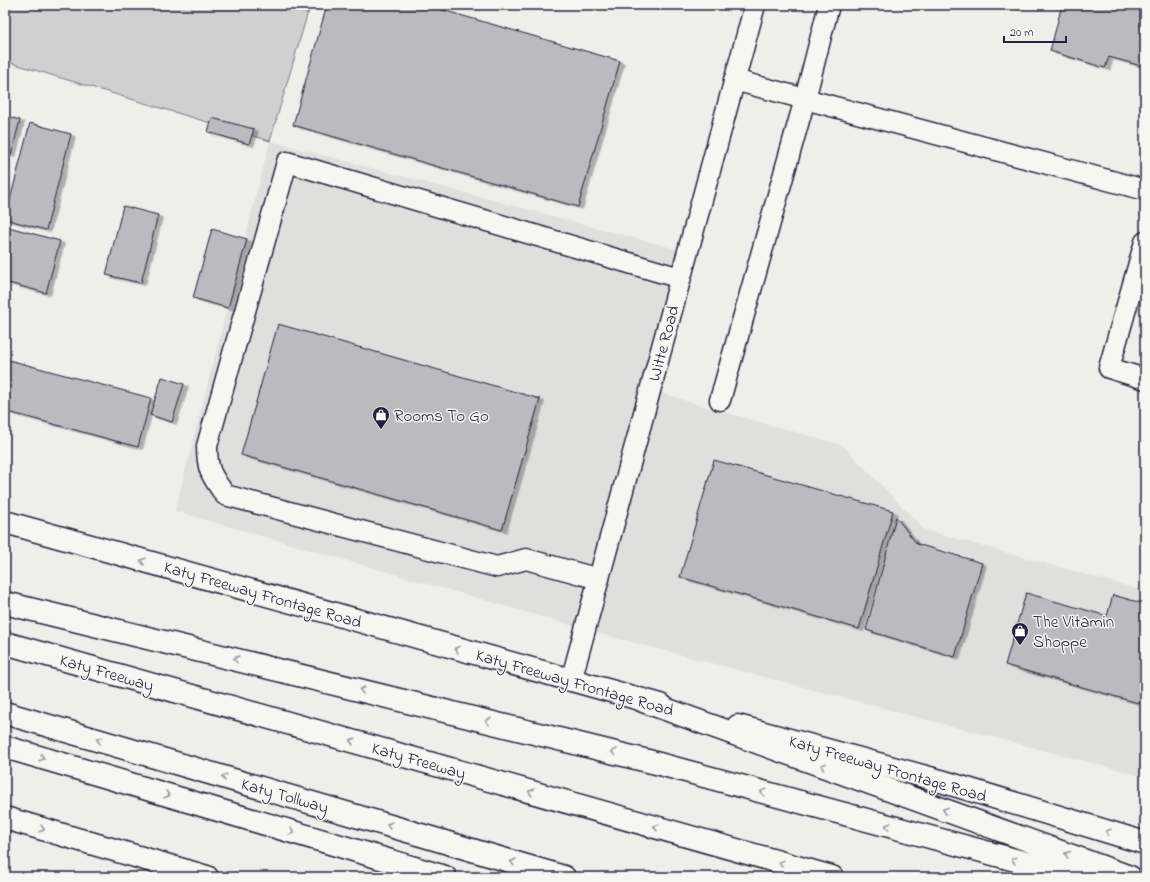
<svg xmlns="http://www.w3.org/2000/svg" width="1150" height="882" font-family="'Indie Flower',sans-serif">
	<defs>
		<filter id="shadow"><feDropShadow dx="4.5" dy="2.5" stdDeviation="0" flood-color="#0004"/></filter>
	</defs>
	<rect width="100%" height="100%" fill="#eeeeeb"/>
	<filter id="ink" filterUnits="userSpaceOnUse"><feTurbulence type="fractalNoise" baseFrequency=".025" numOctaves="2"/><feDisplacementMap in="SourceGraphic" scale="8" xChannelSelector="R" yChannelSelector="G"/><feConvolveMatrix kernelMatrix="1 2 1 2 8 2 1 2 1" color-interpolation-filters="sRGB"/></filter>
	<g filter="url(#ink)">
		<path fill="#dfdfde" d="M 270,141 L 691,253 L 654,390 L 699,405 L 842,445 L 925,530 L 1145,591 L 1145,777 L 605,635 L 175,511 Z"/>
		<path fill="#d0d0d1" stroke="#797986" d="M 5,5 L 310,5 L 270,141 L 5,61 Z"/>
		<path fill="#bbbbbf" stroke="#22223b" filter="url(#shadow)" d="M 285,5 L 305,5 L 304,11 Z
			M 327,5 L 425,5 L 620,61 L 578,207 L 293,125 Z
			M 1062,5 L 1145,5 L 1145,67 L 1109,57 L 1105,68 L 1050,51 Z
			M 5,116 L 20,120 L 11,155 L 5,154 Z
			M 212,118 L 254,129 L 249,144 L 208,132 Z
			M 30,123 L 71,134 L 46,230 L 5,219 Z
			M 123,206 L 158,215 L 141,283 L 106,275 Z
			M 5,226 L 60,241 L 46,293 L 5,282 Z
			M 212,229 L 247,239 L 228,308 L 193,298 Z
			M 278,324 L 540,399 L 502,530 L 241,455 Z
			M 5,359 L 151,398 L 138,447 L 5,411 Z
			M 162,377 L 184,384 L 172,422 L 150,415 Z
			M 714,460 L 893,511 L 859,629 L 680,577 Z
			M 896,517 L 917,544 L 982,563 L 955,657 L 866,630 Z
			M 1026,593 L 1107,616 L 1113,595 L 1145,604 L 1145,705 L 1005,665 Z"/>
		<g fill="none" stroke-linecap="round" stroke-linejoin="round">
			<defs>
				<path id="minor" d="M 734,80 L 1145,190
					M 1145,242 L 1109,368 L 1145,379
					M 720,400 L 805,99 L 829,5
					M 599,579 L 526,559 L 497,567 L 225,495 C 211,475 207,470 207,446 L 287,162 L 680,278
					M 571,681 L 755,5"/>
				<path id="major" d="M 5,522 L 661,705
					M 738,726 L 941,781 L 1145,843"/>
				<path id="highway" d="M 5,603 L 652,762 L 1078,877
					M 5,643 L 832,877
					M 643,701 L 1130,877
					M 5,713 L 564,877
					M 5,747 L 445,877
					M 5,818 L 207,877"/>
			</defs>
			<use href="#minor" stroke="#22223b" stroke-width="23"/>
			<use href="#major" stroke="#22223b" stroke-width="25"/>
			<use href="#highway" stroke="#22223b" stroke-width="25"/>
			<use href="#minor" stroke="#f6f6f2" stroke-width="20"/>
			<use href="#major" stroke="#f6f6f2" stroke-width="22"/>
			<use href="#highway" stroke="#f6f6f2" stroke-width="22"/>
		</g>
		<defs><path id="oneway-chevron" d="M-2-3.5L2.5 0L-2 3.5" fill="none" stroke-width="1.6" stroke-linecap="round" stroke-linejoin="round"/></defs>
		<g stroke="#9797a0">
			<use href="#oneway-chevron" transform="translate(143 561) rotate(-164)"/>
			<use href="#oneway-chevron" transform="translate(457 649) rotate(-164)"/>
			<use href="#oneway-chevron" transform="translate(236 659) rotate(-166)"/>
			<use href="#oneway-chevron" transform="translate(362 690) rotate(-166)"/>
			<use href="#oneway-chevron" transform="translate(488 721) rotate(-166)"/>
			<use href="#oneway-chevron" transform="translate(99 740) rotate(-164)"/>
			<use href="#oneway-chevron" transform="translate(352 741) rotate(-164)"/>
			<use href="#oneway-chevron" transform="translate(614 752) rotate(-166)"/>
			<use href="#oneway-chevron" transform="translate(42 758) rotate(16)"/>
			<use href="#oneway-chevron" transform="translate(823 766) rotate(-160)"/>
			<use href="#oneway-chevron" transform="translate(224 777) rotate(-164)"/>
			<use href="#oneway-chevron" transform="translate(531 792) rotate(-164)"/>
			<use href="#oneway-chevron" transform="translate(763 792) rotate(-165)"/>
			<use href="#oneway-chevron" transform="translate(167 795) rotate(16)"/>
			<use href="#oneway-chevron" transform="translate(945 810) rotate(-160)"/>
			<use href="#oneway-chevron" transform="translate(389 825) rotate(-164)"/>
			<use href="#oneway-chevron" transform="translate(888 826) rotate(-165)"/>
			<use href="#oneway-chevron" transform="translate(656 827) rotate(-164)"/>
			<use href="#oneway-chevron" transform="translate(42 829) rotate(16)"/>
			<use href="#oneway-chevron" transform="translate(292 832) rotate(16)"/>
			<use href="#oneway-chevron" transform="translate(1108 832) rotate(-163)"/>
			<use href="#oneway-chevron" transform="translate(1067 854) rotate(-160)"/>
			<use href="#oneway-chevron" transform="translate(1014 860) rotate(-165)"/>
			<use href="#oneway-chevron" transform="translate(513 862) rotate(-164)"/>
			<use href="#oneway-chevron" transform="translate(781 863) rotate(-164)"/>
		</g>
	</g>
	<defs>
		<symbol id="shop-pin" viewBox="-11 -11 22 30"><path d="M0 17L-7.5 6A9.5 9.5 0 1 1 7.5 6Z" fill="#22223b" stroke="#f6f6f2"/><path d="M-5-2.5h2.3a2.7 3.5 0 0 1 5.4 0H5L5.5 6h-11ZM-1.5-2.5h3a1.5 2.3 0 0 0-3 0Z" fill="#fff"/></symbol>
	</defs>
	<g fill-rule="evenodd">
		<use href="#shop-pin" x="371" y="405" width="20" height="27"/>
		<use href="#shop-pin" x="1010" y="621" width="20" height="27"/>
	</g>
	<g text-anchor="middle" stroke-width="3" stroke-linejoin="round" paint-order="stroke">
		<g font-size="17" fill="#22223b" stroke="#f6f6f2">
			<text transform="translate(663 343) rotate(-75)" y="6">Witte Road</text>
			<text transform="translate(263 594) rotate(16)" y="6">Katy Freeway Frontage Road</text>
			<text transform="translate(107 672) rotate(16)" y="6">Katy Freeway</text>
			<text transform="translate(575 682) rotate(16)" y="6">Katy Freeway Frontage Road</text>
			<text transform="translate(419 760) rotate(16)" y="6">Katy Freeway</text>
			<text transform="translate(888 768) rotate(16)" y="6">Katy Freeway Frontage Road</text>
			<text transform="translate(285 795) rotate(16)" y="6">Katy Tollway</text>
		</g>
		<g font-size="17" fill="#22223b" stroke="#f6f6f2" text-anchor="start">
			<text x="394" y="421">Rooms To Go</text>
			<text x="1033" y="627">The Vitamin<tspan x="1033" dy="20">Shoppe</tspan></text>
		</g>
	</g>
	<rect width="1150" height="882" fill="none" stroke="#f6f6f2" stroke-width="20"/>
	<rect x="10" y="10" width="1130" height="862" fill="none" stroke="#22223b" stroke-width="1.5" filter="url(#ink)"/>
	<path d="M1004 36v6h62v-6" fill="none" stroke="#22223b" stroke-width="2"/>
	<text x="1010" y="36" font-size="12" fill="#22223b" stroke="#f6f6f2" stroke-width="3" paint-order="stroke">20 m</text>
</svg>
